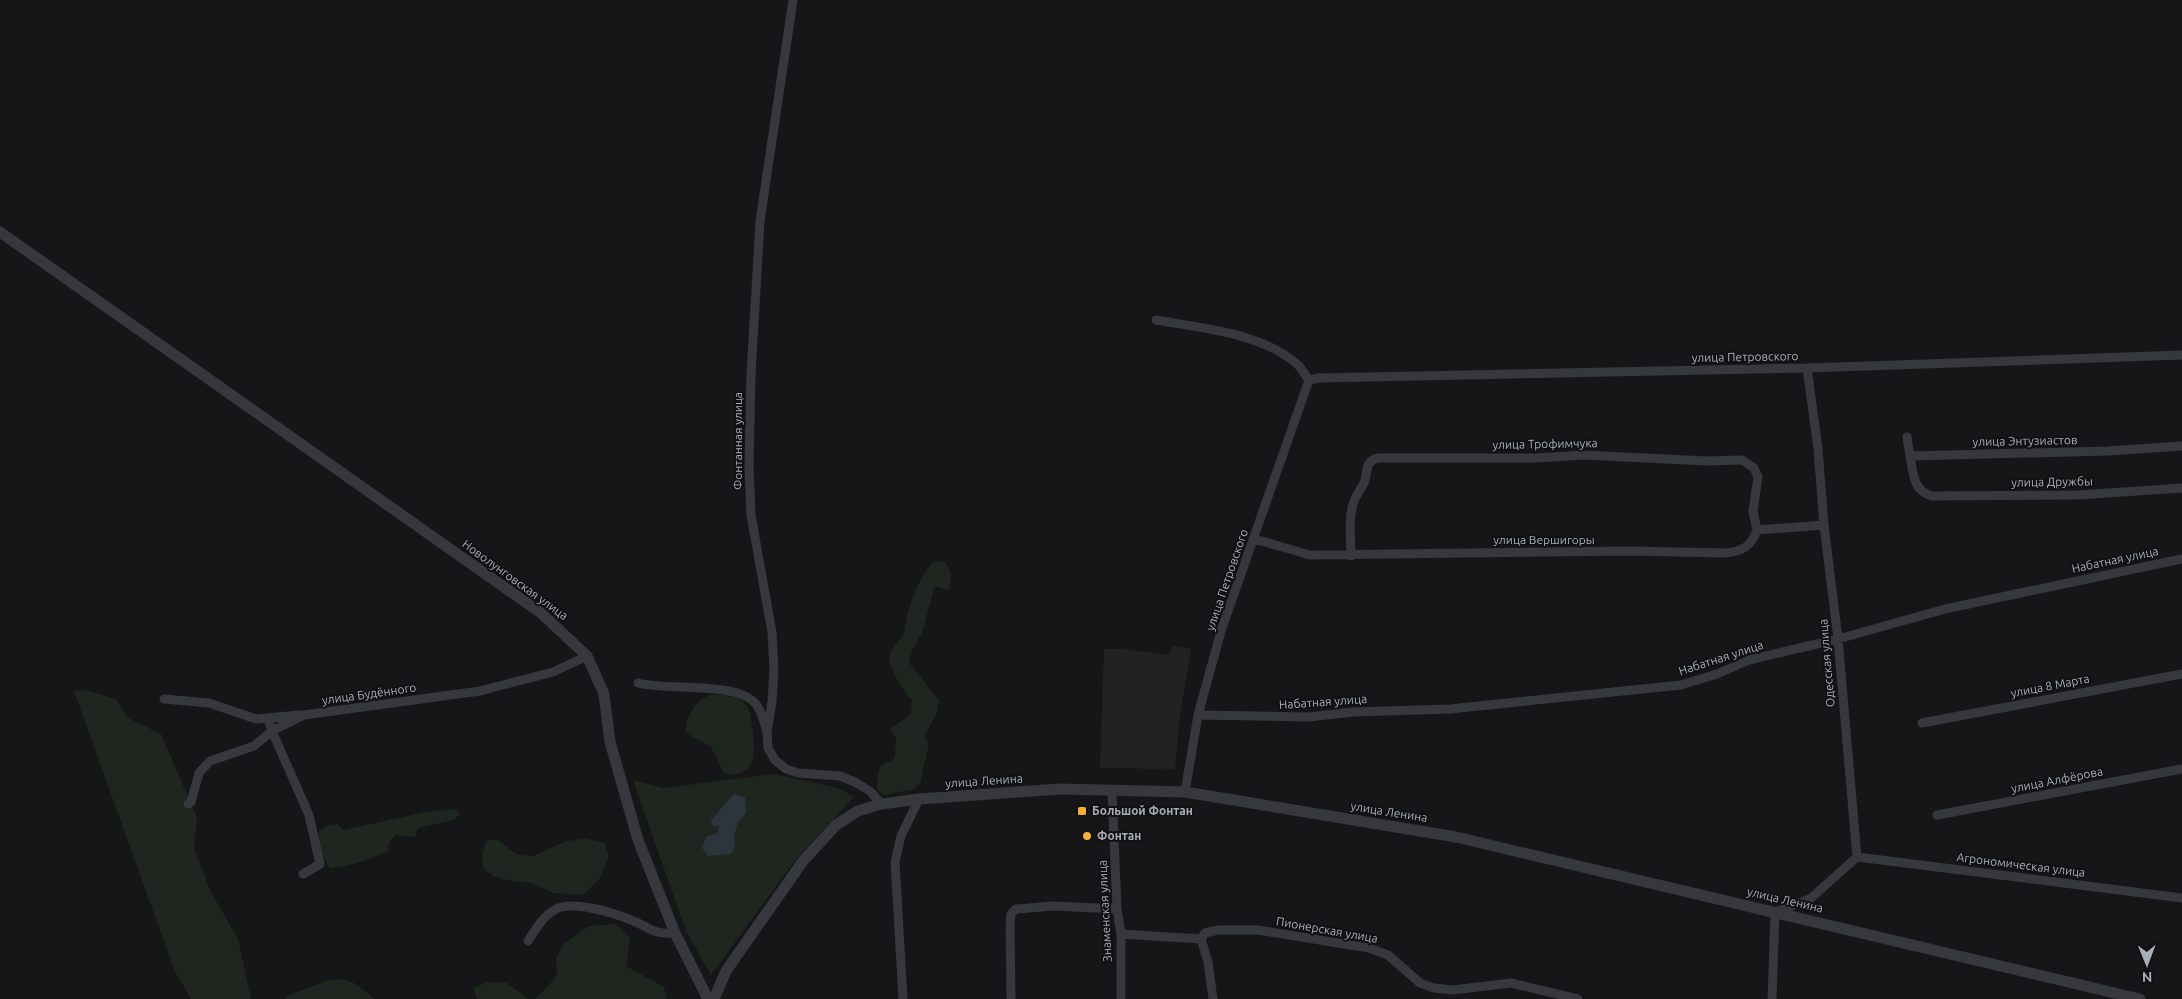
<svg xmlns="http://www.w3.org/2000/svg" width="2182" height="999" font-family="Ubuntu,sans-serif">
	<rect width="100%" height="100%" fill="#161618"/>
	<path fill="#222225" d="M 1173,646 L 1191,649 L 1180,715 L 1175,769 L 1100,768 L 1104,649 L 1124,649 L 1168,655 Z"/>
	<path fill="#1e261f" d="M 943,561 C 953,570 952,578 949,590 L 935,586 L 922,633 L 912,650 L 909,663 L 939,700 L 936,715 L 924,736 L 929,743 L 920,784 L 914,789 L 883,795 L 877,790 L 877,779 L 880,767 L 895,758 L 896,738 L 890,729 L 911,714 L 912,699 C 906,696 904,689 900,684 C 886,661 885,654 904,635 C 906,612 917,579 933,562 Z
		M 87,690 L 116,699 L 128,718 L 161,734 L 197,818 L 194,848 L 210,890 L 238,939 L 251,999 L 191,999 L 175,972 L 74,691 Z
		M 717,694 C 727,696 738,696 745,704 C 750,709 751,719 752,726 C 756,748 758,781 724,773 L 711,747 L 686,733 C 685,715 698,695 717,694 Z
		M 774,774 L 838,788 L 854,797 L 797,858 L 711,975 L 686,931 L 633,780 L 663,788 Z
		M 456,809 L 460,815 L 453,820 L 418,828 L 415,837 L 395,835 L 388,844 L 388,851 C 368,859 351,867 330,868 L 319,849 L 319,831 L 326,826 L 337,824 L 343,830 L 426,812 Z
		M 583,838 L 604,842 L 609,856 L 600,878 L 583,895 L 553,893 L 532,883 L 511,881 L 493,876 L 484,869 L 482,857 L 486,841 L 497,839 L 516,854 L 533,856 L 564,842 Z
		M 616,924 L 630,938 L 626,966 L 664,987 L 667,999 L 535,999 L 557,976 L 556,958 L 564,944 L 589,926 Z
		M 343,979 L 354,983 L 375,999 L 286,999 L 289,995 L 326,981 Z
		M 488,982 L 507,983 L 528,999 L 477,999 L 473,988 Z"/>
	<path fill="#2c353c" d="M 734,794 L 745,797 L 746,813 L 738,822 L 734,836 L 735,846 L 731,854 L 708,856 L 702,848 L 706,837 L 717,833 L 719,827 L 712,825 L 711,820 Z"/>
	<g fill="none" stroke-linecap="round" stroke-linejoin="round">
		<path stroke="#37383d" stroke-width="9" d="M 793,0 L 760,221 L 751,374 L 749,466 L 751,515 L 772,632 L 774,669 L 772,702 L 767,732 L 768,748 L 775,760 L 786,769 L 798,773 L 840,776 L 855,782 L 871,792 L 881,804
			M 1156,320 C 1201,328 1263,333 1298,365 C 1302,369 1305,375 1309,380
			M 1907,437 L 1910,456
			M 2182,446 L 2108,451 L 1910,456 C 1913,473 1913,491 1932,496 L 2078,495 L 2182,488
			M 1255,539 L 1310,555 L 1630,551 L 1726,553 C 1744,551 1751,546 1757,530 L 1824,525
			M 1351,556 C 1351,539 1348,517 1354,501 C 1357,493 1363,487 1365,480 C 1368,470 1365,461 1378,458 L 1536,458 L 1583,455 L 1707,461 L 1742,460 L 1754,468 L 1758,477 L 1753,511 L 1757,530
			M 638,683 C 666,691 735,681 755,703 C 761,709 764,723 767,731
			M 164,699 L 209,703 L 256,719 L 299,715
			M 1198,715 L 1309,717 L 1353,712 L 1450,709 L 1681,685 L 1717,674 L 1749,660 L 1838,639 L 1945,609 L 2182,559
			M 268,718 L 272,731 L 309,815 L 320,864 L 303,874
			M 1922,723 L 2182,674
			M 1112,792 L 1117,909 L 1121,934 L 1121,999
			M 1185,792 L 1198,715 L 1221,631 L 1309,380 L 1319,378 L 1807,368 L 2182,355
			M 188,804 L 191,802 L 199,773 L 210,761 L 254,746 L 272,731 L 304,715 L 480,691 L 553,672 L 587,656
			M 1937,815 L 2182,769
			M 1857,857 L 2182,898
			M 1121,934 L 1201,939 L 1205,933 L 1218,930 L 1258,930 L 1369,948 L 1388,955 L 1420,983 L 1434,988 L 1453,990 L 1511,983 L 1578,999
			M 1201,939 L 1208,962 L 1213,999
			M 528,941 C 535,930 544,915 556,909 C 573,900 614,913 631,920 C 650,927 652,935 675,933
			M 903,998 L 895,862 L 901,836 L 919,799
			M 1011,999 L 1010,925 L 1011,914 L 1016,909 L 1053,906 L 1117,909
			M 1772,999 L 1775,912 L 1810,899 L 1857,857 L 1838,639 L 1824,525 L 1818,449 L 1807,368"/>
		<path stroke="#37383d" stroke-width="11" d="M 0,232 L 541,613 L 587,656 L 604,694 L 610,742 L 638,840 L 675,933 L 708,999
			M 714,999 L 726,971 L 803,861 L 836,825 L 858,811 L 881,804 L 919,799 L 1060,789 L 1185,792 L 1456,837 L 2140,999"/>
	</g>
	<g fill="#f2b134" stroke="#111113" stroke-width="2">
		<rect x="1077" y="806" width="10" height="10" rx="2.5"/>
		<circle cx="1087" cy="836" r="5"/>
	</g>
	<g text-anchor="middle" stroke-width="4" stroke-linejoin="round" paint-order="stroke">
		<g font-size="12" fill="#a8adb8" stroke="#111113">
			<text transform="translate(1745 357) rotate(-1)" y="4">улица Петровского</text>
			<text transform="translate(738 441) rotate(-90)" y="4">Фонтанная улица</text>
			<text transform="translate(2025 441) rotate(-1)" y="4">улица Энтузиастов</text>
			<text transform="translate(1545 444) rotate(-1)" y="4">улица Трофимчука</text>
			<text transform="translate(2052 482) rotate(-1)" y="4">улица Дружбы</text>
			<text x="1544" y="544">улица Вершигоры</text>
			<text transform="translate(2115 560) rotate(-12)" y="4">Набатная улица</text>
			<text transform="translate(515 580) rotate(36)" y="4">Новолунговская улица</text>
			<text transform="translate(1227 580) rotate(-71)" y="4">улица Петровского</text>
			<text transform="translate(1721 658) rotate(-18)" y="4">Набатная улица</text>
			<text transform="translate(1827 663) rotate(-95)" y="4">Одесская улица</text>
			<text transform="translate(2050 686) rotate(-11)" y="4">улица 8 Марта</text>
			<text transform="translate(369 694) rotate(-8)" y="4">улица Будённого</text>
			<text transform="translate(1323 702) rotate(-4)" y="4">Набатная улица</text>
			<text transform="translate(2057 780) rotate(-11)" y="4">улица Алфёрова</text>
			<text transform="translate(984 781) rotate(-4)" y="4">улица Ленина</text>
			<text transform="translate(1389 812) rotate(9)" y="4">улица Ленина</text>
			<text transform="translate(2021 865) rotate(7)" y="4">Агрономическая улица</text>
			<text transform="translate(1785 900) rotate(13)" y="4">улица Ленина</text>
			<text transform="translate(1105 911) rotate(-93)" y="4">Знаменская улица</text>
			<text transform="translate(1327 930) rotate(10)" y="4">Пионерская улица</text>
		</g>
		<g font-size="12" font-weight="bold" fill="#a8adb8" stroke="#111113" text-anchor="start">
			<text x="1092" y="815">Большой Фонтан</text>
			<text x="1097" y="840">Фонтан</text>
		</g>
	</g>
	<g transform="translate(2147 964) rotate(179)" stroke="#111113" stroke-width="4" paint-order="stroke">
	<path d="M0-4L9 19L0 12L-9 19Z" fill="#a8adb8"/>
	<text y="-8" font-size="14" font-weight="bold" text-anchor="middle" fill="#a8adb8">N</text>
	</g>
</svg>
